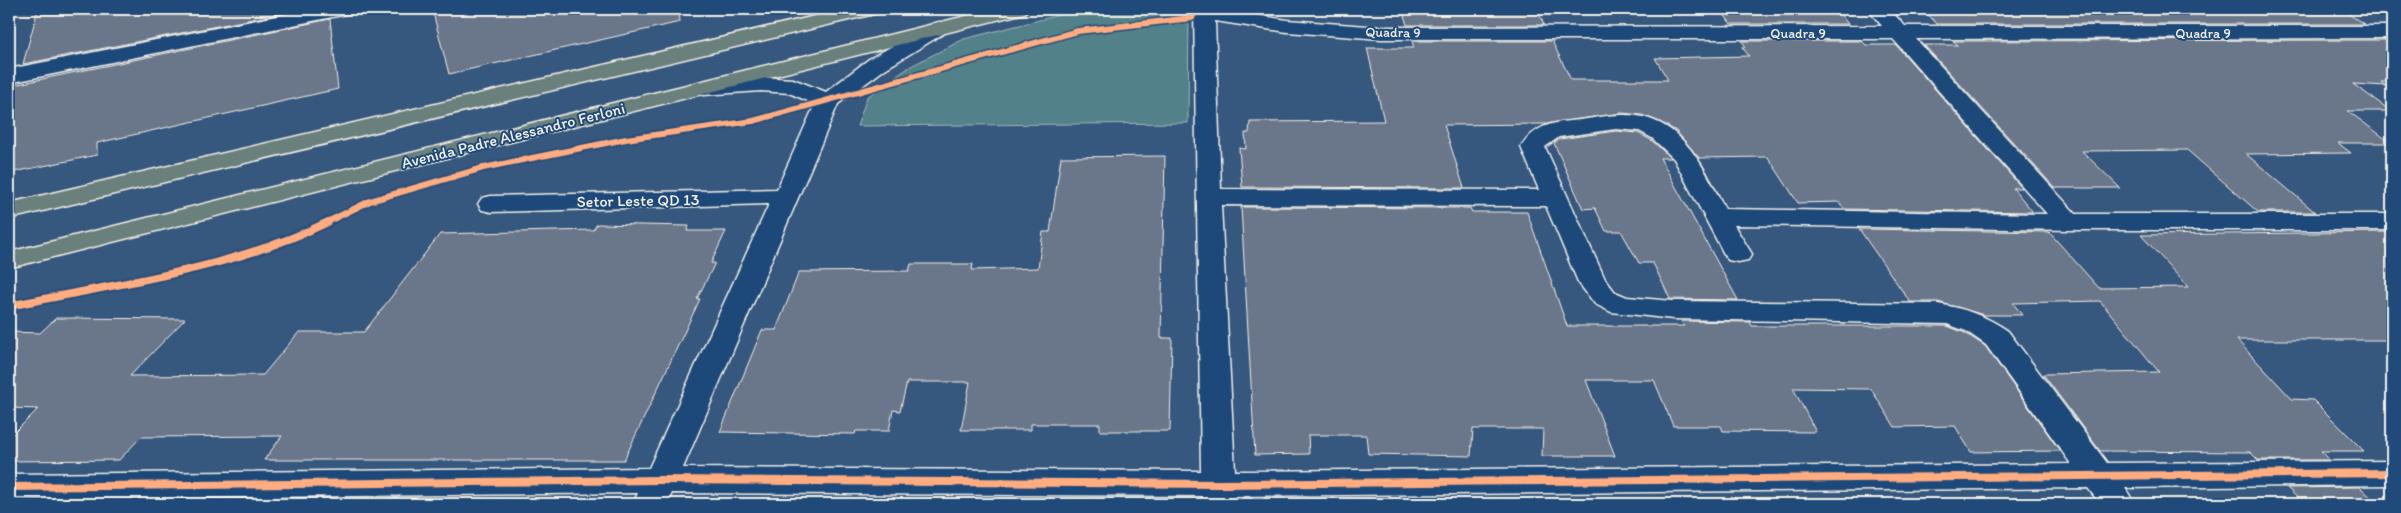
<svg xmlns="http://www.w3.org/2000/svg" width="2401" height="513" font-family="Itim,sans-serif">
	<rect width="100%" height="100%" fill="#36577e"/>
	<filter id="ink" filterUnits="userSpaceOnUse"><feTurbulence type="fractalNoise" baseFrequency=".02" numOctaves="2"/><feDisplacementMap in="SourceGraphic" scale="10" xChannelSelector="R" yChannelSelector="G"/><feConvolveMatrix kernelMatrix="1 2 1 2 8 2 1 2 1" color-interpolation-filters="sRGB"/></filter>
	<g filter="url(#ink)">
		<path fill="#52818a" stroke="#a3b9b9" d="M 1083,9 L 1185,9 L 1189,12 L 1188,123 L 857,126 L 867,97 L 911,66 L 964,39 Z"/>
		<path fill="#6a7689" stroke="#f4f1e8" d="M 38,9 L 304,9 L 23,64 Z
			M 432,9 L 679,9 L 680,22 L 449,74 Z
			M 1402,9 L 1537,9 L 1544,25 L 1407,25 Z
			M 1720,9 L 1836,9 L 1848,24 L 1731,24 Z
			M 1923,9 L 2341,9 L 2364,24 L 1937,24 Z
			M 330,19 L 338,89 L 97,143 L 97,155 L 9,173 L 9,86 Z
			M 2387,40 L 2392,43 L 2392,82 L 2381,82 L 2386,86 L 2353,84 L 2391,111 L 2348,111 L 2391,143 L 2338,143 L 2351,153 L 2246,154 L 2315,212 L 2258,212 L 2187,150 L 2082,151 L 2120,188 L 2055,188 L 1924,45 L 1958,45 L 1953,41 Z
			M 1412,41 L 1552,41 L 1571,80 L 1668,80 L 1655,58 L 1749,56 L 1742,47 L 1746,47 L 1742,41 L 1862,41 L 1866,45 L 1896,45 L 2022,188 L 2013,188 L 2033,212 L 1844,209 L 1839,202 L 1798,203 L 1768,157 L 1699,158 L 1676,131 L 1660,122 L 1642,115 L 1622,113 L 1545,124 L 1444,125 L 1464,188 L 1242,187 L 1239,148 L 1246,149 L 1245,133 L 1249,133 L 1250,122 L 1384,121 L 1367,48 L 1414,48 Z
			M 1616,131 L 1638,133 L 1651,140 L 1671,158 L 1660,158 L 1738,300 L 1670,299 L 1653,263 L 1639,263 L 1621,231 L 1606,231 L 1595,208 L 1583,209 L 1554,143 L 1560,139 Z
			M 1165,156 L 1161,338 L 1172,338 L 1170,431 L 1100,431 L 1100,424 L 1031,424 L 1031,430 L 961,430 L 970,382 L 907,382 L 900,411 L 893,410 L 889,431 L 856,431 L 855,434 L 720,432 L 762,330 L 776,330 L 799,272 L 909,271 L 911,264 L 973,264 L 972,270 L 1038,268 L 1043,232 L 1050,232 L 1061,157 Z
			M 1241,207 L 1470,208 L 1472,212 L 1527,212 L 1567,326 L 1684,326 L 1681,321 L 1750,322 L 1752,326 L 1947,326 L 1965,333 L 1985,346 L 2060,451 L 1971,452 L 1955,426 L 1895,427 L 1871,389 L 1793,388 L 1816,432 L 1723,431 L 1721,426 L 1673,426 L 1654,380 L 1586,380 L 1615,456 L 1542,456 L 1543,429 L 1473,429 L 1471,456 L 1368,454 L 1366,435 L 1308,435 L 1309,454 L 1255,455 Z
			M 597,224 L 689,226 L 687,231 L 726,231 L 711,263 L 715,263 L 697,299 L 700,299 L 624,460 L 264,460 L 282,436 L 141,437 L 119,460 L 9,461 L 9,438 L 38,409 L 9,408 L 9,332 L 40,333 L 56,318 L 185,319 L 130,376 L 263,375 L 299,332 L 364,332 L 440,234 L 593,230 Z
			M 1859,229 L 2049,232 L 2099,288 L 2188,287 L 2141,235 L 2392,232 L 2392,340 L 2237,340 L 2292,399 L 2313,400 L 2364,451 L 2321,451 L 2330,460 L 2258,460 L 2250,452 L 2100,451 L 2043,374 L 2159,372 L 2100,301 L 2013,303 L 2022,315 L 1984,315 L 1938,302 L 1910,302 Z
			M 2360,487 L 2378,504 L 2304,504 L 2287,488 Z"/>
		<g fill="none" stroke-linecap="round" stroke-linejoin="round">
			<defs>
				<path id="minor" d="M 312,9 L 352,9 L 349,13 L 342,15 L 9,83 L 9,69 Z
					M 1194,9 L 1218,9 L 1287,20 L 1381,27 L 1882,26 L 1868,9 L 1889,9 L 1905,26 L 2392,26 L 2392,38 L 1916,39 L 2076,214 L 2392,214 L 2392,230 L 2069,230 L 1734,225 L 1752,254 L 1748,260 L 1738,262 L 1728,260 L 1724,254 L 1674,159 L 1652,138 L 1639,131 L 1616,129 L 1559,137 L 1545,147 L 1605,279 L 1615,292 L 1627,297 L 1673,301 L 1938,304 C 1963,308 1987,316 2008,331 L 2107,463 L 2392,461 L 2392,485 L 2125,488 L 2135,504 L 2100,504 L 2088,488 L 1236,496 L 1236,504 L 1202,504 L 1202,496 L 672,493 L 667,504 L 633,504 L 638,493 L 9,500 L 9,474 L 649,468 L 769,204 L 491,212 L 482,210 L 478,204 L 482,198 L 491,196 L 777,189 L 815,104 L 789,93 L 761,91 L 703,95 L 695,93 L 692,88 L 695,83 L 761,77 L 793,79 L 826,92 L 869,59 L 932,24 L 939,22 L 946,24 L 950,28 L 946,32 L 885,69 L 838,104 L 683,468 L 1201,471 ZM 1215,21 L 1287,32 L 1381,39 L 1893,39 L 2047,214 L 1725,209 C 1703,165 1680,114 1622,115 C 1608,115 1594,118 1580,120 C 1553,123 1537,123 1521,147 L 1539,190 L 1221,189 ZM 1221,205 L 1546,206 L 1578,282 L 1595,304 L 1611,312 L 1673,319 L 1947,324 L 1966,331 L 1986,345 L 2071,464 L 1235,471 Z"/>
				<path id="major" d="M 845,9 L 880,9 L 877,13 L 870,15 L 9,219 L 9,203 Z
					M 994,9 L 1028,9 L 1025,13 L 9,268 L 9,252 Z"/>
			</defs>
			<use href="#minor" stroke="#f4f1e8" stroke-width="3"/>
			<use href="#major" stroke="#f4f1e8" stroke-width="3"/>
			<use href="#minor" fill="#1f4a7a" fill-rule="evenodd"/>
			<use href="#major" fill="#6a807d" fill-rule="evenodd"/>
			<defs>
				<path id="cycleway-far1" d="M 325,223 L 370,201 L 483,168 L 626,139 L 753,121 L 1078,31 L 1192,18 L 1196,9"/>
				<path id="cycleway" d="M 9,306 C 115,284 230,270 328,222
					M 9,487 L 660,480 L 1219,484 L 2392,473"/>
			</defs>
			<use href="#cycleway-far1" stroke="#1f4a7a" stroke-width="9"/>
			<use href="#cycleway" stroke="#1f4a7a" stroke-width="11"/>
			<use href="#cycleway-far1" stroke="#ffac80" stroke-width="6"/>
			<use href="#cycleway" stroke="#ffac80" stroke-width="8"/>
		</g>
	</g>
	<g text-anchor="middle" stroke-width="4" stroke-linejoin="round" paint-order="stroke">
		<g font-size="14" fill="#f4f1e8" stroke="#1f4a7a">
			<text transform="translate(1393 32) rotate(1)" y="5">Quadra 9</text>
			<text x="1798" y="38">Quadra 9</text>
			<text x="2203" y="38">Quadra 9</text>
		</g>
		<g font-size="16" fill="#f4f1e8" stroke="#1f4a7a">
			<text transform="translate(513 135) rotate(-14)" y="6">Avenida Padre Alessandro Ferloni</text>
			<text transform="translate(638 200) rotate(-1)" y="6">Setor Leste QD 13</text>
		</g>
	</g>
	<rect width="2401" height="513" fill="none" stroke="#1f4a7a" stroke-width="30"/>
	<rect x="15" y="15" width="2371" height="483" fill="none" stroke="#f4f1e8" stroke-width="2" filter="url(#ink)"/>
</svg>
